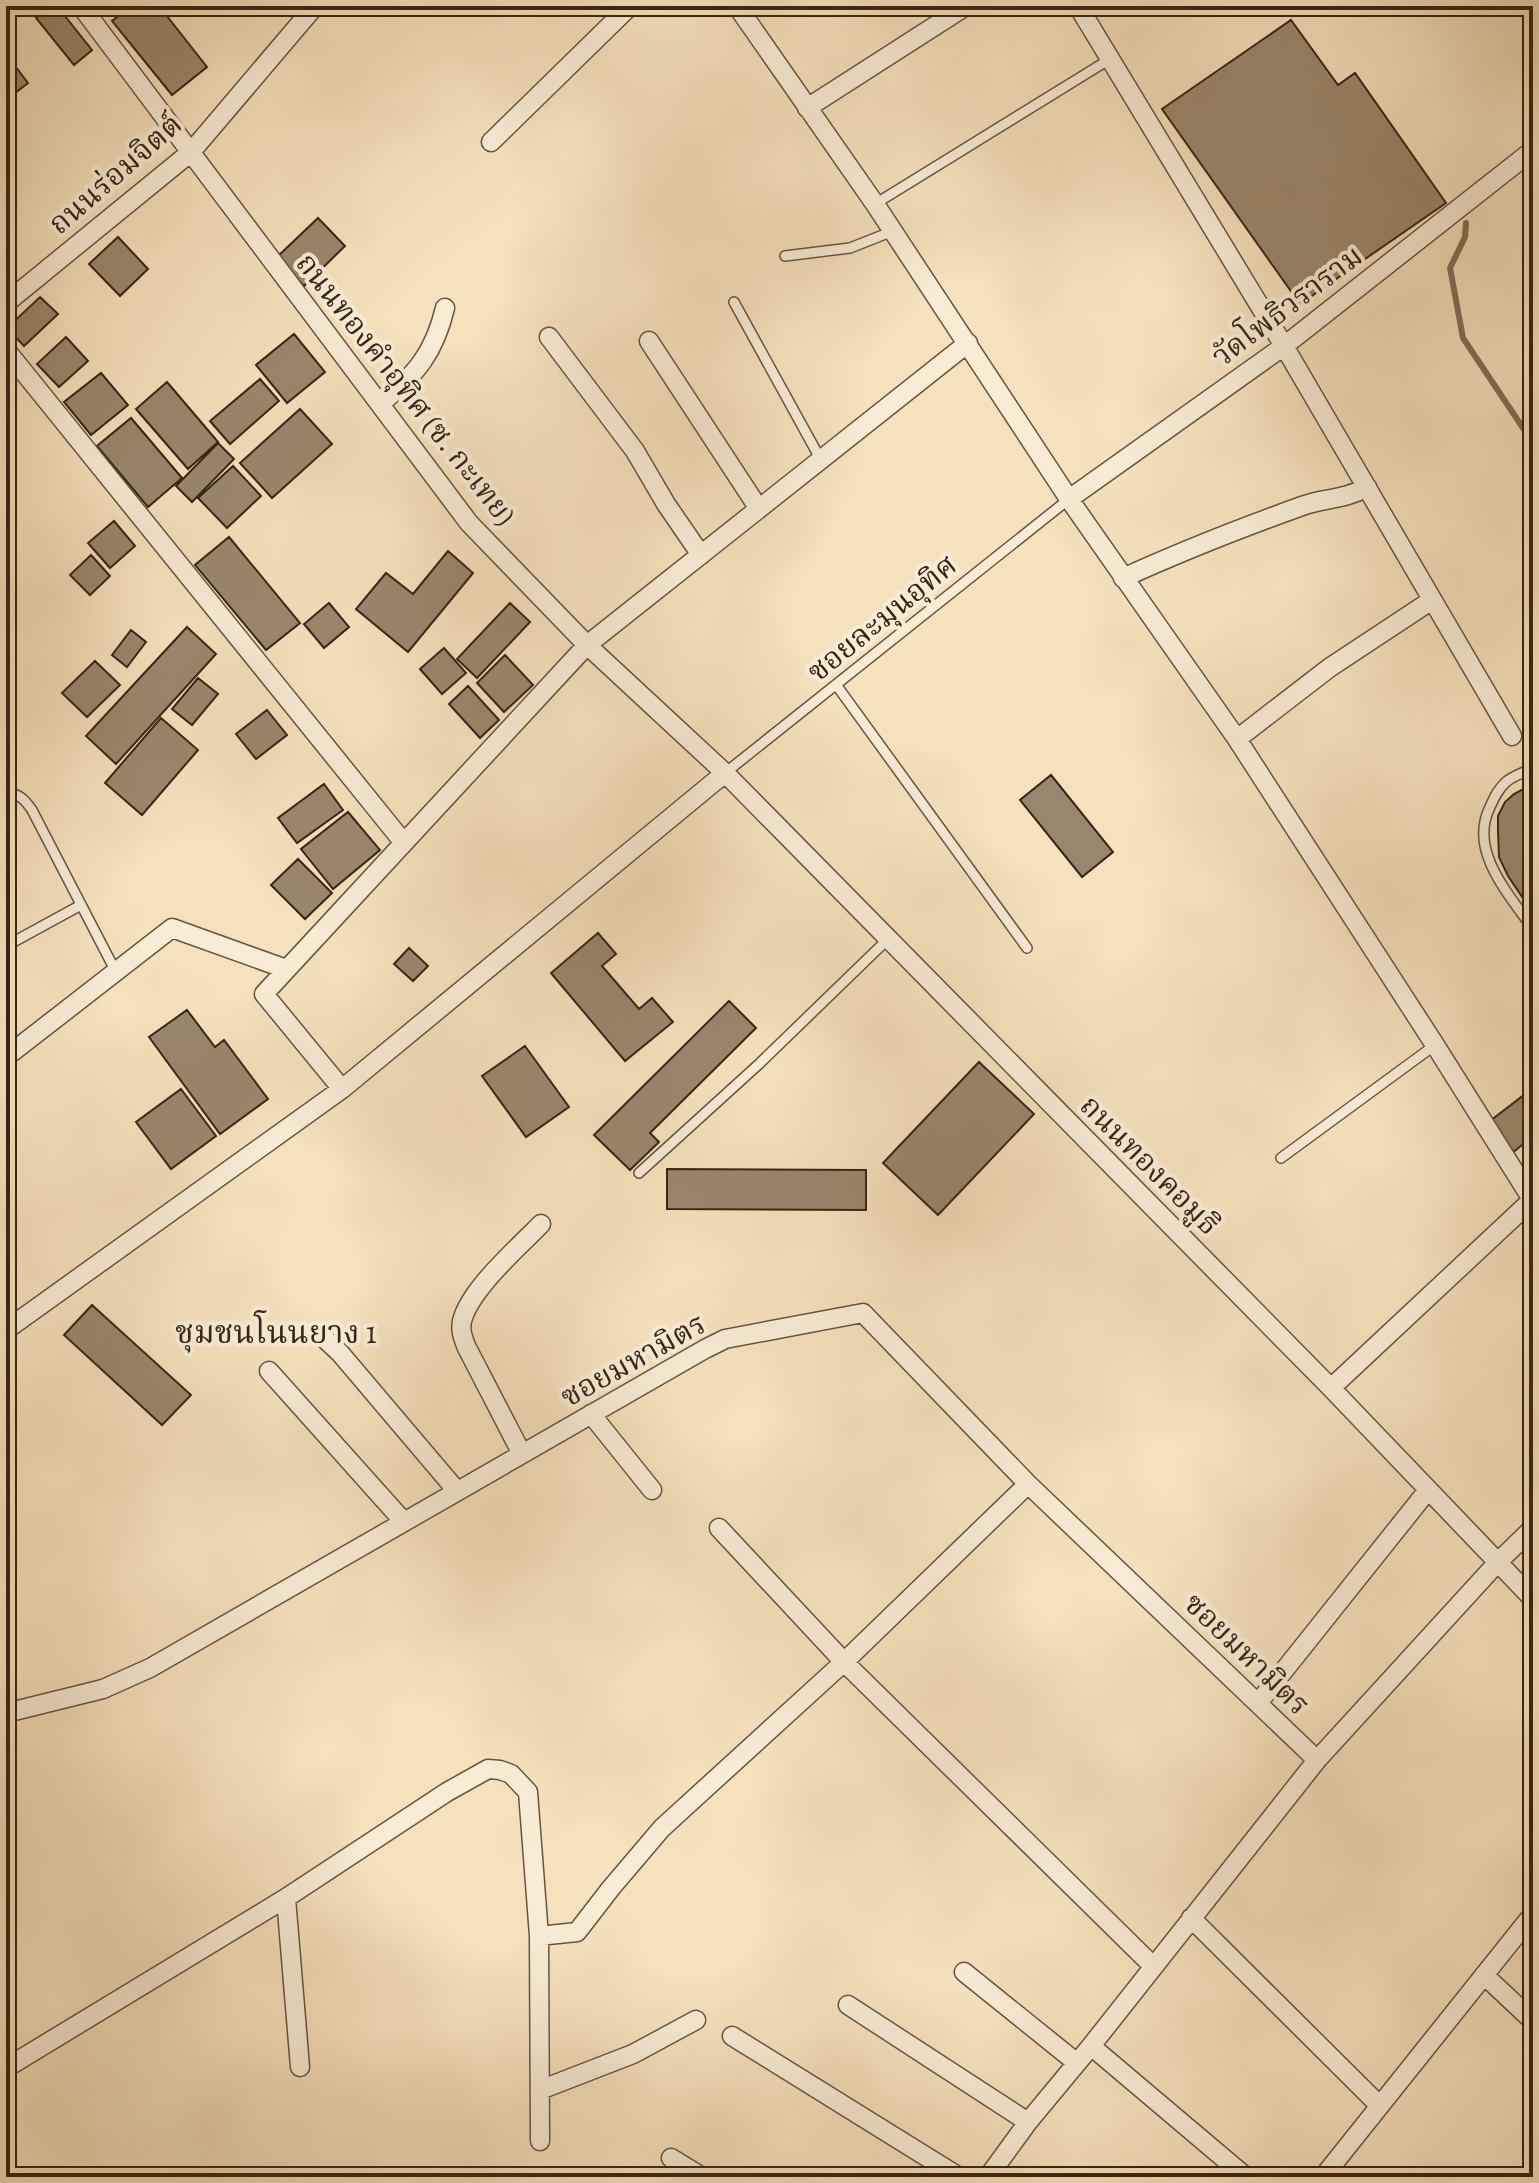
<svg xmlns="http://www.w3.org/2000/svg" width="1539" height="2183" font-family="Alegreya,'Noto Serif Thai',serif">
	<rect width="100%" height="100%" fill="#f5e1be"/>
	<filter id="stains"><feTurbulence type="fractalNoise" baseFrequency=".0025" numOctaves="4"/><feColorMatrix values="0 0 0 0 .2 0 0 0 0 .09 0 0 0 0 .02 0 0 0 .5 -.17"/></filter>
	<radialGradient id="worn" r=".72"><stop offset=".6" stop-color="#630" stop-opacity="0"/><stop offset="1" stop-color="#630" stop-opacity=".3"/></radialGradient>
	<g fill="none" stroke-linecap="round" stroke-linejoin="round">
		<path stroke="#826f58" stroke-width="6" d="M 1466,223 L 1465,237 L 1450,268 L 1463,338 L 1533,443"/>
	</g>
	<path fill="#99876d" stroke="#362515" stroke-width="2" d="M 52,6 L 57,6 L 92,50 L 74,65 L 36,18 Z
		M 131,6 L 159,6 L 207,67 L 172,95 L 112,21 Z
		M 1291,20 L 1338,85 L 1355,73 L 1446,203 L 1300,304 L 1162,109 Z
		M 6,54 L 28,83 L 6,100 Z
		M 318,218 L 345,246 L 304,286 L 276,258 Z
		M 118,237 L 148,269 L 120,296 L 89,264 Z
		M 40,297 L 58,314 L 24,346 L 7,328 Z
		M 294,334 L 325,372 L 287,403 L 256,365 Z
		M 66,337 L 88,361 L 59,387 L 37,364 Z
		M 101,373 L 128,405 L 91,435 L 64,402 Z
		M 260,379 L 279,401 L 230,444 L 210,421 Z
		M 167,382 L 218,442 L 188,469 L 136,409 Z
		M 300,409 L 332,444 L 272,498 L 240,463 Z
		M 131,418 L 182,478 L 148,507 L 97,446 Z
		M 218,443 L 234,459 L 192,502 L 176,486 Z
		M 233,466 L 261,496 L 227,528 L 198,498 Z
		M 114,521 L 135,546 L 110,568 L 88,543 Z
		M 229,537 L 300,623 L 266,650 L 195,565 Z
		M 448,551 L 473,573 L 408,652 L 356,609 L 386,573 L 413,594 Z
		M 91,555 L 110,576 L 90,595 L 70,575 Z
		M 329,603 L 349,627 L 324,648 L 304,624 Z
		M 510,603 L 530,622 L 477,678 L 457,659 Z
		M 187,627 L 216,654 L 116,764 L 86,736 Z
		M 131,630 L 146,642 L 127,667 L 112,655 Z
		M 444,648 L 466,673 L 442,694 L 420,669 Z
		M 505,655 L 533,685 L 504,712 L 477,683 Z
		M 95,661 L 120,685 L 87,717 L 62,693 Z
		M 198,678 L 218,694 L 192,725 L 172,709 Z
		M 468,686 L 499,720 L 480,738 L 449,704 Z
		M 267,710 L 287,735 L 256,759 L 236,734 Z
		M 161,718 L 198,750 L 142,815 L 105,783 Z
		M 1051,775 L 1113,852 L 1082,877 L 1020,800 Z
		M 324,784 L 343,810 L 297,843 L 278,818 Z
		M 1533,784 L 1533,913 L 1508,876 L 1499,857 L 1498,831 L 1498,816 L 1505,802 L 1514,794 Z
		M 348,812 L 380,850 L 333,889 L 301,849 Z
		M 298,859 L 332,893 L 305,919 L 271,885 Z
		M 598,933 L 616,954 L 602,966 L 639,1009 L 652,998 L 673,1022 L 625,1061 L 551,973 Z
		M 409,948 L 428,966 L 413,981 L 394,964 Z
		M 729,1001 L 756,1028 L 650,1133 L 659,1142 L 630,1170 L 594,1135 Z
		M 187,1010 L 215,1047 L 224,1040 L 268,1099 L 220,1134 L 149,1037 Z
		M 525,1046 L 569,1107 L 526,1137 L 482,1076 Z
		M 979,1062 L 1034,1114 L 938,1215 L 883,1163 Z
		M 1533,1088 L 1533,1136 L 1511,1154 L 1490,1121 Z
		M 181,1089 L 216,1136 L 171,1169 L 136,1122 Z
		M 667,1169 L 866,1170 L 866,1210 L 667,1209 Z
		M 92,1305 L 191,1395 L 162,1425 L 64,1335 Z"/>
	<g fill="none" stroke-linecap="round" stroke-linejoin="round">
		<defs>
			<path id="lane" d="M 875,204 L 1110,59
				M 785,256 L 850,248 L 893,231
				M 734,302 L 821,460
				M 837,686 L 1027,948
				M 1533,767 C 1525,773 1514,775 1506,782 C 1498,789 1494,798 1490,807 C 1468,851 1509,894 1533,929
				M 725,773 L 1069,499
				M 6,793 C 19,793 25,800 32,810 L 116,972
				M 6,946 L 81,905
				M 1281,1158 L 1435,1045
				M 639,1173 L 759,1064 L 888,939"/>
			<path id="street" d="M 81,6 L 469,523 L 587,645 L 725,773 L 1331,1388 L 1533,1599
				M 737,6 L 875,204 L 1069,499 L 1237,739 L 1435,1045 L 1533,1201
				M 1078,6 L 1284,346 L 1512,736
				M 807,108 L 966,6
				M 491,142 L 630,6
				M 6,303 L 191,152 L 315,6
				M 549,337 L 635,451 L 666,504 L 701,555
				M 649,341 L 759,509
				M 6,350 L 404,843
				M 380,404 C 416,374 434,354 445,308
				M 1069,499 L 1284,346 L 1533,150
				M 1123,578 C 1182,551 1241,528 1302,506 C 1326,497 1342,501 1367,487
				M 1237,739 L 1329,668 L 1432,600
				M 6,1057 L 172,928 L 286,969
				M 342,1089 L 264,994 L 587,645 L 968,343
				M 6,1330 L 342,1089 L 725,773
				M 325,1339 L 340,1353 L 457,1491
				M 269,1371 L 404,1522
				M 1331,1388 L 1532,1200
				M 591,1414 L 652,1490
				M 522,1454 L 466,1346 C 463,1337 460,1331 462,1321 C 470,1289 518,1248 541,1224
				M 719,1528 L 844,1662 L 1153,1966
				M 1258,1703 L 1428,1490
				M 6,1713 L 103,1689 L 150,1668 L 705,1349 L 725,1339 L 863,1313 L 1028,1484 L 1317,1760
				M 286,1898 L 300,2067
				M 1191,1918 L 1380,2106
				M 539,1936 L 540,2141
				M 964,1972 L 1077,2063
				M 1484,1975 L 1533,2021
				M 848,2005 L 1028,2122
				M 732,2036 L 959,2177
				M 1091,2046 L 1246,2177
				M 6,2068 L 286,1898 L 447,1792 L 488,1769 L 500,1770 L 511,1774 L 528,1792 L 539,1936 L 577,1932 L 611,1888 L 662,1828 L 844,1662 L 1028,1484
				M 540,2090 L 633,2054 L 696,2020
				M 671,2158 L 702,2177
				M 988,2177 L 1028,2122 L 1091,2046 L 1317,1760 L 1498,1562 L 1533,1528
				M 1323,2177 L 1533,1914"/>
		</defs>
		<use href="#lane" stroke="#66543f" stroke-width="12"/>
		<use href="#street" stroke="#66543f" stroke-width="21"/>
		<use href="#lane" stroke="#f8ecd5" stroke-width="9"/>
		<use href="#street" stroke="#f8ecd5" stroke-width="18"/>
	</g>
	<g text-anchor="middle" stroke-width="8" stroke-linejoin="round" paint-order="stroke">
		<g font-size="30" fill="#362515" stroke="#f8ecd5">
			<text transform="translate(115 174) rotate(-41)" y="10">ถนนร่อมจิตต์</text>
			<text transform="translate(1287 306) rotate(-37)" y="10">วัดโพธิวราราม</text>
			<text transform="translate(406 389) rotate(52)" y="10">ถนนทองคำอุทิศ (ซ. กะเทย)</text>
			<text transform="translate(882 618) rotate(-39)" y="10">ซอยละมุนอุทิศ</text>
			<text transform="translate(1150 1165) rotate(45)" y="10">ถนนทองคอมูธิ</text>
			<text transform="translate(633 1360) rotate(-29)" y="10">ซอยมหามิตร</text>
			<text transform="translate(1247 1654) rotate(44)" y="10">ซอยมหามิตร</text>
		</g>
		<g font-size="32" fill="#362515" stroke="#f8ecd5">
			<text x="276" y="1343">ชุมชนโนนยาง 1</text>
		</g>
	</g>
	<rect width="1539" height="2183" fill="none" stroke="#f5e1be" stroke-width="32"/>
	<rect x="8" y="8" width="1523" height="2167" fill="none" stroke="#362515" stroke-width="4"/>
	<rect x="16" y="16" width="1507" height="2151" fill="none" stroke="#362515" stroke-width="2"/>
	<rect width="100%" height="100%" filter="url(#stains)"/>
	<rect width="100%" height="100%" fill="url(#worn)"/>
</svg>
